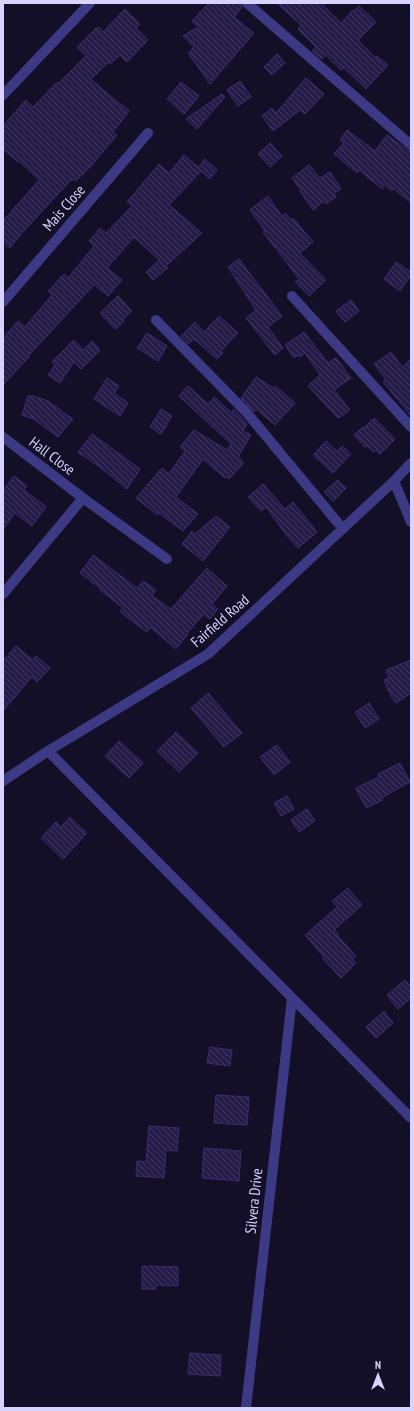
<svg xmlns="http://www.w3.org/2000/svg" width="414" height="1411" font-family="'PT Sans Narrow',sans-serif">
	<defs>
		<pattern id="building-back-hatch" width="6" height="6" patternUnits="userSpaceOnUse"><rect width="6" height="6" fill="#241b47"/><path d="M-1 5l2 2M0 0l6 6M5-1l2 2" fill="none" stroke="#433b63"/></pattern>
	</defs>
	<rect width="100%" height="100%" fill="#130f26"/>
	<path fill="url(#building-back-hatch)" stroke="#3b2d73" d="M 209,3 L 241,3 L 242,7 L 234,17 L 254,33 L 210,84 L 188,53 L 194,47 L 183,36 L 198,27 L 192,21 Z
		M 277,3 L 321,3 L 341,23 L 353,10 L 354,11 L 359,6 L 376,22 L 358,40 L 376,58 L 377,56 L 388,65 L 366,89 L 344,68 L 341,70 L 326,55 L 322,59 L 312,51 L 316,47 L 298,29 L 301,25 Z
		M 125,9 L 140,24 L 136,28 L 148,40 L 127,62 L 120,55 L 110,64 L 109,62 L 91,79 L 103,90 L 129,111 L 113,132 L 117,135 L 90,167 L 76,181 L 74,179 L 72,181 L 71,180 L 21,234 L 10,248 L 3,242 L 3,221 L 39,180 L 19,161 L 18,162 L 3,149 L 3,126 L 26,100 L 33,107 L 57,82 L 58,84 L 86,56 L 77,47 L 96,28 L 97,29 L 99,27 L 103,32 Z
		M 277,54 L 285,63 L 272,75 L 264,67 Z
		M 306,78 L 324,94 L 305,114 L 300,110 L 273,131 L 262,116 L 272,108 L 276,113 Z
		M 240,81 L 251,97 L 238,106 L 227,90 Z
		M 181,82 L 199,96 L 184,114 L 167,99 Z
		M 222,94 L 225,97 L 197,129 L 186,119 Z
		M 347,130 L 375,151 L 387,135 L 407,150 L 411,151 L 411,203 L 394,189 L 392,191 L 384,185 L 382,189 L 359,170 L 357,173 L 334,154 L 344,143 L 340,140 Z
		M 270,143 L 282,156 L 270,167 L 258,154 Z
		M 184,155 L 198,167 L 205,159 L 217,170 L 210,179 L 201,171 L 169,205 L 202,233 L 166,266 L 168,268 L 153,280 L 146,272 L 159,260 L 134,237 L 107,268 L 122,280 L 108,296 L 94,285 L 29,355 L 30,356 L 3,385 L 3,338 L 18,321 L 25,327 L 52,295 L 48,291 L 64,274 L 68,278 L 94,246 L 89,241 L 100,228 L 106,233 L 132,206 L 127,202 L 159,164 L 169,173 Z
		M 309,165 L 320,178 L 330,172 L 341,189 L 334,194 L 336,197 L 326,204 L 324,201 L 313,210 L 300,191 L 301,190 L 292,178 Z
		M 268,196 L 282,216 L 285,213 L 291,220 L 293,218 L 313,242 L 300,253 L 326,280 L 309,296 L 295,282 L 299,279 L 263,232 L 265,231 L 250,210 Z
		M 239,259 L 282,316 L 268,327 L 283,348 L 275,355 L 246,318 L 256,310 L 228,267 Z
		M 396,262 L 411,272 L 411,275 L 400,291 L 384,279 Z
		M 118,296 L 132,311 L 123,319 L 124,321 L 115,329 L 100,313 Z
		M 351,300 L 359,311 L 345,322 L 336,311 Z
		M 219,316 L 238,333 L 221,351 L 223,353 L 217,359 L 194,339 L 188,344 L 181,336 L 195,322 L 204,332 Z
		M 304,332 L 328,363 L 336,358 L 351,378 L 334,390 L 350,410 L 338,418 L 308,386 L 320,375 L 305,353 L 300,357 L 299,355 L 294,358 L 285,345 Z
		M 147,333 L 167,346 L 158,361 L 137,348 Z
		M 74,340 L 83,350 L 92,341 L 100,350 L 81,369 L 74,362 L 60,383 L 48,375 L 55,365 L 52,362 Z
		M 391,352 L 402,367 L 411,359 L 411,416 L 383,382 L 386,380 L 374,364 Z
		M 256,377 L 273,388 L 275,386 L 295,403 L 275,425 L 256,409 L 254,412 L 241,398 Z
		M 107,378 L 119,386 L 114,393 L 128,403 L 120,416 L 94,399 Z
		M 188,386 L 208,404 L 214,397 L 231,412 L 234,409 L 247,424 L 243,431 L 251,435 L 238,457 L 244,463 L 229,479 L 227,477 L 225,478 L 203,459 L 176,497 L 198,514 L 183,531 L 159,513 L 157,515 L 136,498 L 162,468 L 169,474 L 185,451 L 180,447 L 194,430 L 227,450 L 231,444 L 179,396 Z
		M 28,396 L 33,396 L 48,401 L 73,419 L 58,437 L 34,419 L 22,415 Z
		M 161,409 L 172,416 L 161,434 L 150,427 Z
		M 374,418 L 395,439 L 380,454 L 376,450 L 374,452 L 367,446 L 365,447 L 354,435 L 363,427 L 364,428 Z
		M 92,434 L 140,469 L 127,489 L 101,468 L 78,452 Z
		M 326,441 L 337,451 L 342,446 L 351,454 L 333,473 L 313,455 Z
		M 14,476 L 27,486 L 24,490 L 46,507 L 32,526 L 15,513 L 3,530 L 3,490 Z
		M 338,480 L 346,488 L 333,501 L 324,492 Z
		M 263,484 L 285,509 L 293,502 L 317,532 L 298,548 L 287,536 L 266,507 L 261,511 L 248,497 Z
		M 216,516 L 230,527 L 203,561 L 182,544 L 192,531 L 195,534 Z
		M 93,555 L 137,588 L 143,581 L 156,590 L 152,596 L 171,609 L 207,568 L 227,586 L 212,604 L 218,609 L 210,619 L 204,614 L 187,633 L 188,634 L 176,649 L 150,627 L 147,632 L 120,612 L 123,608 L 99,589 L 100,588 L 80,573 Z
		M 16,646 L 33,660 L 36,656 L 50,668 L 37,682 L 32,677 L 30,679 L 3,711 L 3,661 Z
		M 411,660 L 411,693 L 396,703 L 391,696 L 384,680 L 389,678 L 386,670 Z
		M 208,693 L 242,733 L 224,747 L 191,708 Z
		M 369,703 L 379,719 L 365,728 L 355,712 Z
		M 176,732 L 198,753 L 179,772 L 157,751 Z
		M 119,741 L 143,763 L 129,778 L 105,756 Z
		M 277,745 L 290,762 L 274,775 L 260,757 Z
		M 400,763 L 410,782 L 381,798 L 383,800 L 366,808 L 356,788 L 379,777 L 378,774 Z
		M 287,796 L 294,809 L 281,816 L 274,803 Z
		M 307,809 L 315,821 L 299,832 L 291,820 Z
		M 70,817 L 87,833 L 63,859 L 41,838 L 56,822 L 61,827 Z
		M 348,888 L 362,905 L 334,930 L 338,934 L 337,935 L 356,956 L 352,959 L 356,963 L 341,978 L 323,959 L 324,957 L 305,935 L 337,907 L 332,901 Z
		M 405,980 L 411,987 L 411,998 L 398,1009 L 387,995 Z
		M 384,1011 L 393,1023 L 376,1038 L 366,1027 Z
		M 210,1047 L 232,1050 L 230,1066 L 207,1063 Z
		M 216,1095 L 249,1097 L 247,1125 L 214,1123 Z
		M 149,1126 L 179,1128 L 177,1151 L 166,1150 L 164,1178 L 136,1176 L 137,1161 L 146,1162 Z
		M 204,1148 L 241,1151 L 239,1181 L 202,1178 Z
		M 142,1266 L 178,1267 L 178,1286 L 156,1285 L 156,1289 L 142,1289 Z
		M 190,1353 L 221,1355 L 220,1376 L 188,1374 Z"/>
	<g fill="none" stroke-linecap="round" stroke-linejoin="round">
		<path stroke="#3d3a85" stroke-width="10" d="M 247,3 L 411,145
			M 3,95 L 90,3
			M 292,296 L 411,427
			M 3,302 L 148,133
			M 156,320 L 247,413 L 343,529
			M 3,437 L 83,498 L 167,559
			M 394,481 L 411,522
			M 3,594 L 83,498
			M 48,751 L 411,1118
			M 3,781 L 48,751 L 208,654 L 394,481 L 411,463
			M 246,1408 L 292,998"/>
	</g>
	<g text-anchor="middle" stroke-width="3" stroke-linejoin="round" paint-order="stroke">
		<g font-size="15" fill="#d9d4ff" stroke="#130f26">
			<text transform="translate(64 208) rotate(-49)" y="5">Mais Close</text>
			<text transform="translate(52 456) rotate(37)" y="5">Hall Close</text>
			<text transform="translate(220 621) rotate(-41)" y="5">Fairfield Road</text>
			<text transform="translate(254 1201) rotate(-84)" y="5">Silvera Drive</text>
		</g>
	</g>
	<rect width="414" height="1411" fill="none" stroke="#d9d4ff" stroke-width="8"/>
	<g transform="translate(378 1375)" stroke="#130f26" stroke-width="3" paint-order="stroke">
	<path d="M0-3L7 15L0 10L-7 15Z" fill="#d9d4ff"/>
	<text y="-6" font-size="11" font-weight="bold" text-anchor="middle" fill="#d9d4ff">N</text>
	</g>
</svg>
